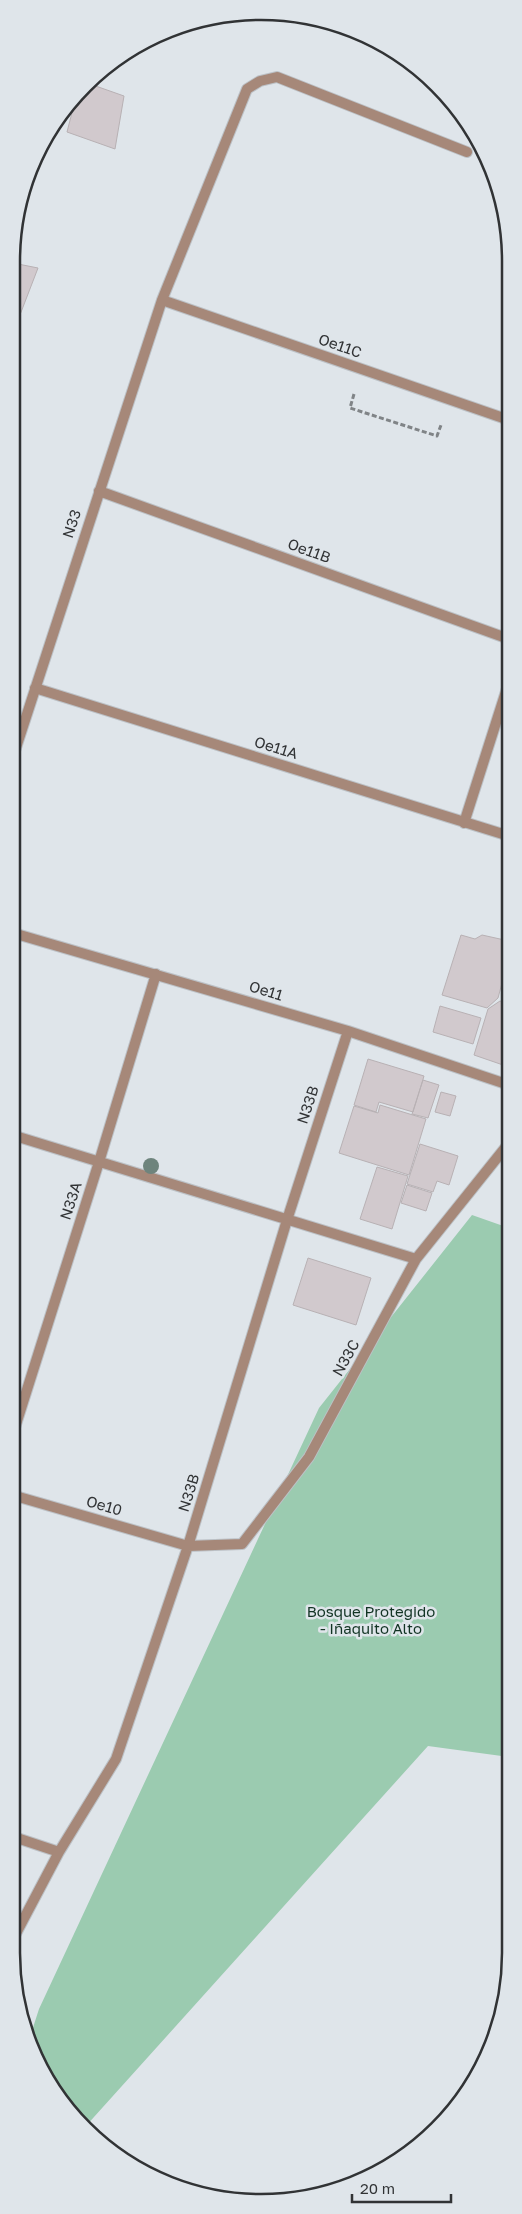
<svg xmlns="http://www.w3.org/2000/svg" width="522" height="2214" font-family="'Golos Text',sans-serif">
	<rect width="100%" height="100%" fill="#dfe5ea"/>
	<path fill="#9bcbb0" d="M 472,1215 L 509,1228 L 509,1757 L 428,1746 L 85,2127 L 73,2118 L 30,2048 L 29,2040 L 39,2009 L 319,1408 Z"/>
	<path fill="#d1c9cd" stroke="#b8b1b4" d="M 90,84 L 124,96 L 115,149 L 67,132 L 75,101 Z
		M 13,263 L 38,268 L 18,320 L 13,319 Z
		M 461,935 L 475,939 L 482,935 L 509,941 L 509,957 L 498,998 L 487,1008 L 442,995 Z
		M 500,1001 L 509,1004 L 509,1058 L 506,1066 L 474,1055 L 488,1009 Z
		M 440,1006 L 481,1018 L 473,1044 L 433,1032 Z
		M 368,1059 L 424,1076 L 413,1112 L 379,1102 L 376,1112 L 354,1105 Z
		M 423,1080 L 439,1085 L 428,1118 L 412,1114 Z
		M 441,1092 L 456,1096 L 450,1116 L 435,1112 Z
		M 380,1105 L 426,1119 L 409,1175 L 339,1153 L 354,1106 L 378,1113 Z
		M 420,1144 L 458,1156 L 449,1185 L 437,1181 L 433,1192 L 407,1184 Z
		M 377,1167 L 408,1176 L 392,1229 L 360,1219 Z
		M 407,1185 L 432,1193 L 426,1211 L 401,1203 Z
		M 308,1258 L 371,1278 L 356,1325 L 293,1305 Z"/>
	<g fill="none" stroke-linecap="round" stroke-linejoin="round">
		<defs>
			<path id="street" d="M 162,300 L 509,420
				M 99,491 L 509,639
				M 35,688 L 509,836
				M 13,757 L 162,300 L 247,89 L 260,81 L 277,77 L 467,152
				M 464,823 L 509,682
				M 13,933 L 348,1031 L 509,1085
				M 12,1135 L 416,1259
				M 12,1437 L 99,1162 L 156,974
				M 12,1495 L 188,1546 L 242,1544 L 309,1457 L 416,1259 L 509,1143
				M 11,1836 L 59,1852
				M 11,1943 L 59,1852 L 116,1759 L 188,1546 L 287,1220 L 348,1031"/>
		</defs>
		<use href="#street" stroke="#bcc1c6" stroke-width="12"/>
		<path stroke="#808487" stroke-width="3" stroke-dasharray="5 2.5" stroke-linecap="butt" d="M 354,394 L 350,408 L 437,436 L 441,425"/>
		<use href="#street" stroke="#a68879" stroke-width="10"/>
	</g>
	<circle fill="#6e847d" cx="151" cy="1166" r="8"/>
	<g text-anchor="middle" stroke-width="5" stroke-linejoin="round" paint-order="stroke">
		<g font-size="15" fill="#313335" stroke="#dfe5ea">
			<text transform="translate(340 346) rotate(19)" y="5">Oe11C</text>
			<text transform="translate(72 524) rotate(-72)" y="5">N33</text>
			<text transform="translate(309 551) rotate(20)" y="5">Oe11B</text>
			<text transform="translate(276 748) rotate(17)" y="5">Oe11A</text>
			<text transform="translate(266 991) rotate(17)" y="5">Oe11</text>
			<text transform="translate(308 1105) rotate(-72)" y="5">N33B</text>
			<text transform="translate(71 1201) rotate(-72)" y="5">N33A</text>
			<text transform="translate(346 1358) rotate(-61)" y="5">N33C</text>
			<text transform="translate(189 1493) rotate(-73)" y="5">N33B</text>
			<text transform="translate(104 1506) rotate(16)" y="5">Oe10</text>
		</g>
		<g font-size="15" fill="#123424" stroke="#dfe5ea">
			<text x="371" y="1617">Bosque Protegido<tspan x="371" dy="17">- Iñaquito Alto</tspan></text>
		</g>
	</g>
	<path d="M0 0H522V2214H0ZM261 20H261A241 241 0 0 1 502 261V1953A241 241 0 0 1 261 2194H261A241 241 0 0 1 20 1953V261A241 241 0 0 1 261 20Z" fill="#dfe5ea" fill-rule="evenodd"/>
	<path fill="none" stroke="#313335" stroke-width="2.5" d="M261 20H261A241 241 0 0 1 502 261V1953A241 241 0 0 1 261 2194H261A241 241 0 0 1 20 1953V261A241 241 0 0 1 261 20Z"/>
	<path d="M352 2194v8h99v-8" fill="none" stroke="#313335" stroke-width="2.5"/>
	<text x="360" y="2194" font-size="15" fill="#313335" stroke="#dfe5ea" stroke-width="4" paint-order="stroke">20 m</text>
</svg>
